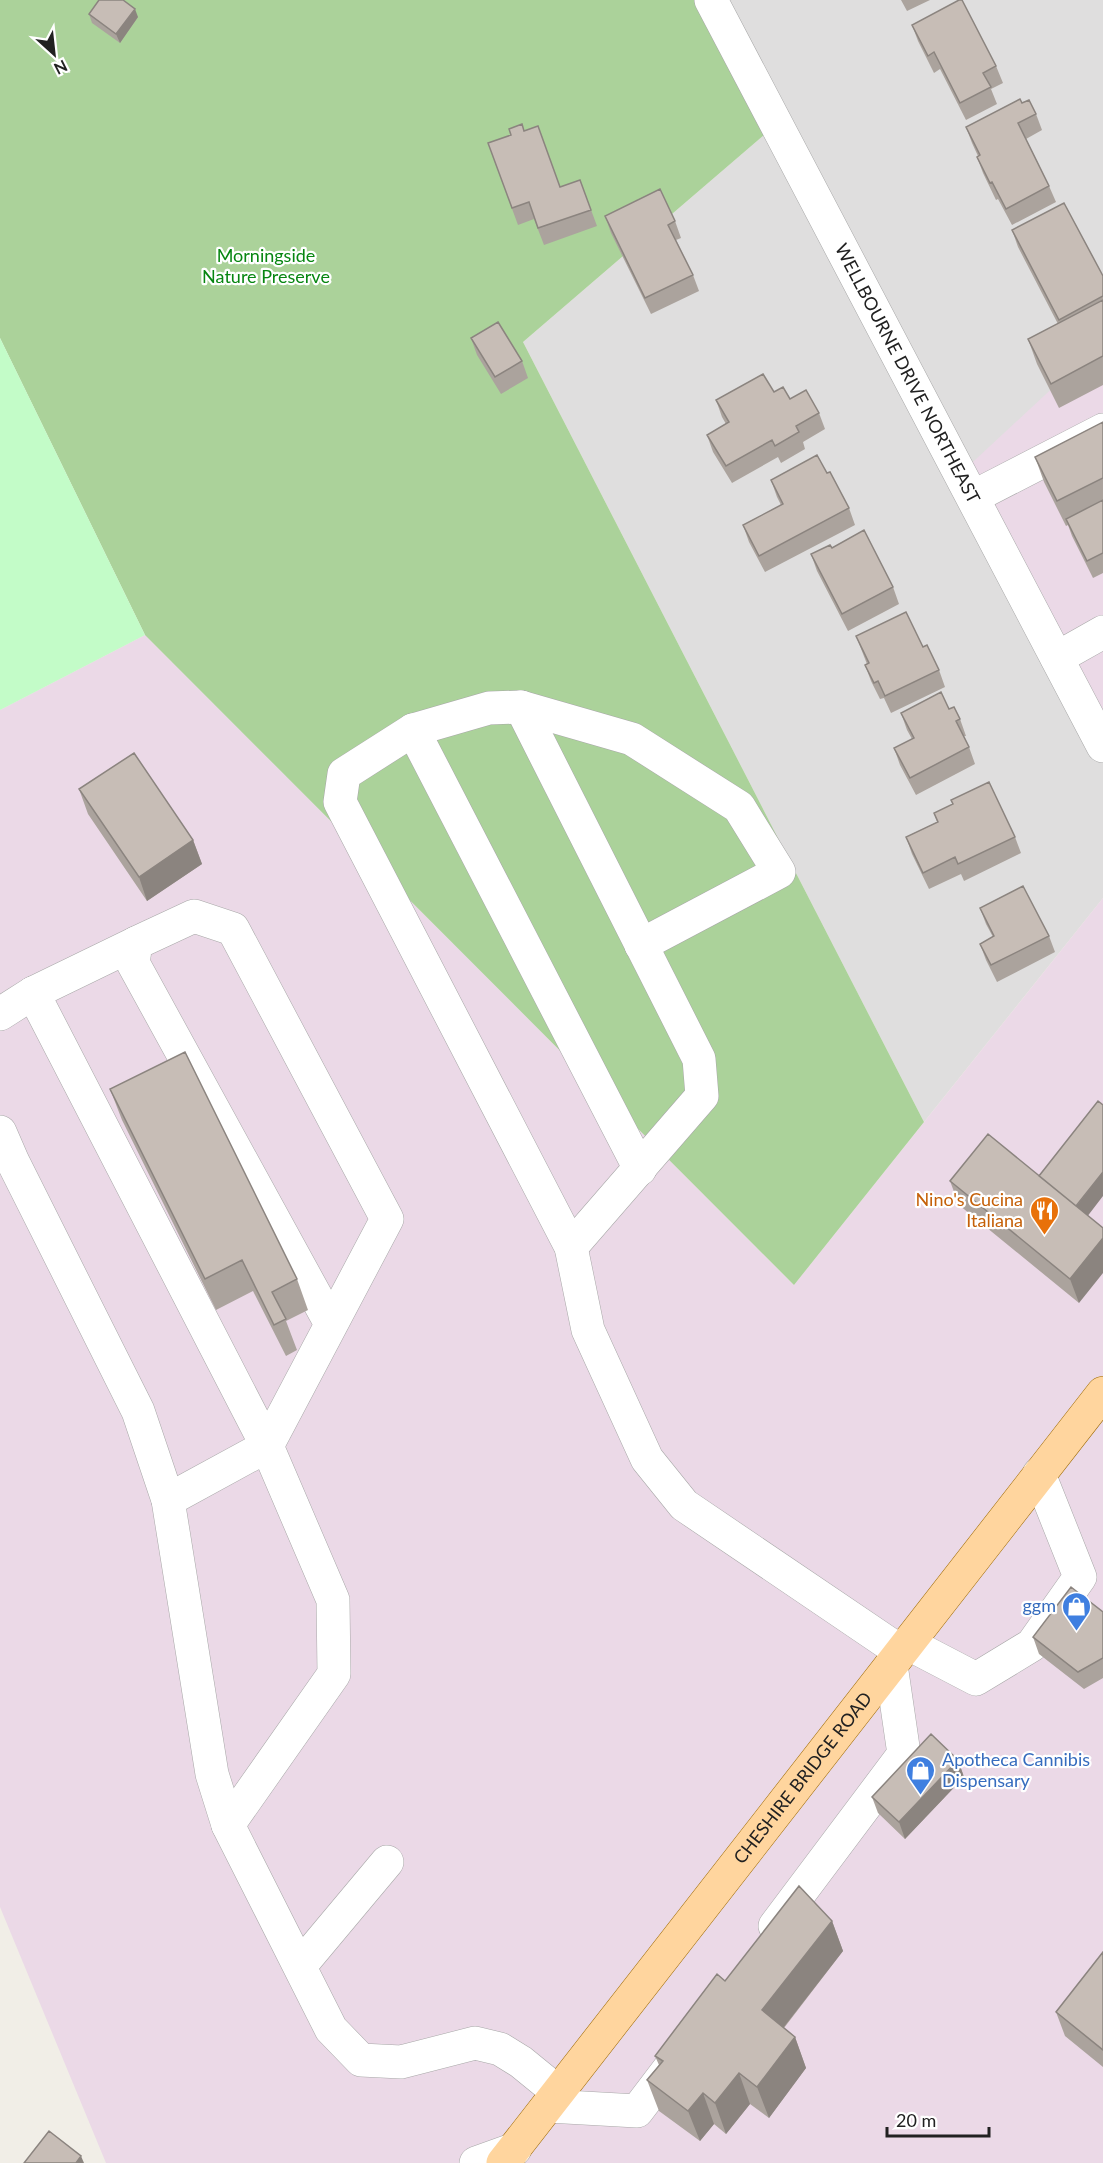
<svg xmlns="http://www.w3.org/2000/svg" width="1103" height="2163" font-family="Lato,sans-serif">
	<rect width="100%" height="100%" fill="#f1eee7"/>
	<path fill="#dfdede" d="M 706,0 L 1103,0 L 1103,898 L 924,1122 L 523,342 L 772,128 Z"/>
	<path fill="#ebd9e7" d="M 1103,341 L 1103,731 L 960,474 Z
		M 145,635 L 794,1285 L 1103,898 L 1103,2163 L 106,2163 L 0,1907 L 0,710 Z"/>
	<path fill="#abd29a" d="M 0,0 L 706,0 L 772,128 L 523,342 L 924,1122 L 794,1285 L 145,635 L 0,338 Z"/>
	<path fill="#c3fcc8" d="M 0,338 L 145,635 L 0,710 Z"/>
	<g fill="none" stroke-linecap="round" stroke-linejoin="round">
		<defs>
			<g id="minor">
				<path id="s1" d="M 711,0 L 1103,746"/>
				<path d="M 973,497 L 1103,430"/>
				<path d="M 1057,658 L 1103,632"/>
				<path d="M 521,707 L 699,1059 L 702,1096 L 571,1247"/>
				<path d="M 413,730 L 640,1169"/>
				<path d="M 641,945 L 779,872 L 739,807 L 632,739 L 521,707 L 489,708 L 413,730 L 344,774 L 340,802 L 571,1247 L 588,1330 L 647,1459 L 684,1505 L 901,1652"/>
				<path d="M 33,993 L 267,1446 L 333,1600 L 334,1674 L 228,1825"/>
				<path d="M 0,1014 L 33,993 L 136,943"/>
				<path d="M 0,1132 L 13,1162 L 138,1411 L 168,1500 L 212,1774 L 228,1825 L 331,2029 L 361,2060 L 401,2062 L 475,2043 L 500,2049 L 521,2062 L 559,2093"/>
				<path d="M 168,1500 L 267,1446 L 387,1219 L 233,929 L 194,916 L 136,943 L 133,963 L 331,1324"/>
				<path d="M 907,1643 L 976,1679 L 1032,1645 L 1080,1577 L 1039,1474"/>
				<path d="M 775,1926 L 904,1754 L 891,1665"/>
				<path d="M 300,1966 L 387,1862"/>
				<path d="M 548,2106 L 637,2111 L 678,2057"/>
				<path d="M 476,2163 L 515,2149"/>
			</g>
			<g id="major">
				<path id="s2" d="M 503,2163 L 1103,1393"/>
			</g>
		</defs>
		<use href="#minor" stroke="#a8a8a8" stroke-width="34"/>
		<use href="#major" stroke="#9d6900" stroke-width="34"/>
		<use href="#minor" stroke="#fff" stroke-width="33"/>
		<use href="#major" stroke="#ffd59e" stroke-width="33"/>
	</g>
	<path fill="#aba39d" d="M 901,0 L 930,0 L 907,11 Z
		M 89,14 L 138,17 L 120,43 L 92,23 Z
		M 912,25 L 996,66 L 1003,83 L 991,89 L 997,104 L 966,120 L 940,69 L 934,73 L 918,41 Z
		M 1022,103 L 1036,114 L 1042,130 L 1026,139 L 1049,186 L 1056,202 L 1012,225 L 998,199 L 996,200 L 983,173 L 977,157 L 978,156 L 972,143 L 966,127 Z
		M 524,131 L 560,187 L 580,180 L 597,226 L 544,245 L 534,219 L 518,225 L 488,143 Z
		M 605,216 L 675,221 L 681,238 L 676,240 L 693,275 L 699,291 L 651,314 L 611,233 Z
		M 1012,230 L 1103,276 L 1103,385 L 1059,408 L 1037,364 L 1028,339 L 1058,324 L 1018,247 Z
		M 471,338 L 522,361 L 528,378 L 501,394 L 477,355 Z
		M 774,392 L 819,413 L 825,429 L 803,442 L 805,449 L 781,463 L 778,457 L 732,483 L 713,452 L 707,435 L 726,424 L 722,417 L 716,400 Z
		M 1103,422 L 1103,573 L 1093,578 L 1072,536 L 1068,525 L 1066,526 L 1044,482 L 1035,457 Z
		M 827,473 L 849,508 L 855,525 L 765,572 L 749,542 L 743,525 L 781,505 L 777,497 L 771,480 Z
		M 832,548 L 893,587 L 899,604 L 848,631 L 817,571 L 811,554 Z
		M 856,636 L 923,647 L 939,670 L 945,687 L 891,713 L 884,698 L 880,699 L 871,681 L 865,665 L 867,664 Z
		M 949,709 L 960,719 L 966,736 L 964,736 L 969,747 L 975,764 L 916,795 L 900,765 L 894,748 L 912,739 L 907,730 L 901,713 Z
		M 79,789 L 193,840 L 202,864 L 147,901 L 88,814 Z
		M 951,800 L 1015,837 L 1021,853 L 964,881 L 961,874 L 929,889 L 912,854 L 906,837 L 937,822 L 934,813 L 953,805 Z
		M 980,908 L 1049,936 L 1055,952 L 997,982 L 986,960 L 980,944 L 993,937 L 986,924 Z
		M 110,1089 L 297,1279 L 308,1310 L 286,1321 L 297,1350 L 286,1356 L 253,1291 L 216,1310 L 122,1120 Z
		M 1039,1176 L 1088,1216 L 1079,1303 L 959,1205 L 950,1181 Z
		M 1103,1612 L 1103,1678 L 1084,1689 L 1039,1654 L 1033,1637 Z
		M 958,1760 L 964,1777 L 905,1839 L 878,1813 L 872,1797 Z
		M 832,1921 L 843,1951 L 784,2028 L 795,2037 L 806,2068 L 769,2118 L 750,2104 L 726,2134 L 714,2124 L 700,2141 L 659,2111 L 647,2080 L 659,2065 L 655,2056 L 725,1981 Z
		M 1103,1952 L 1103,2067 L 1065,2036 L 1056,2012 Z"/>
	<path fill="#8b847f" d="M 135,9 L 138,17 L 120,43 L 116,34 Z
		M 193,840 L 202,864 L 147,901 L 139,877 Z
		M 1103,1172 L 1103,1196 L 1080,1226 L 1074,1209 Z
		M 1103,1238 L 1103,1273 L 1079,1303 L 1070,1279 Z
		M 958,1760 L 964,1777 L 905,1839 L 899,1822 Z
		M 832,1921 L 843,1951 L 773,2041 L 762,2010 Z
		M 795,2037 L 806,2068 L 769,2118 L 757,2087 Z
		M 739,2073 L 750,2104 L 726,2134 L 715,2103 Z
		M 703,2093 L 714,2124 L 700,2141 L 688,2111 Z
		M 81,2156 L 84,2163 L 76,2163 Z"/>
	<path fill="#c7bdb6" stroke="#8b847f" stroke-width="1.5" d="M 99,0 L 123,0 L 135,9 L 116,34 L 89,14 Z
		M 959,0 L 962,0 L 996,66 L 983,73 L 991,87 L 960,103 L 934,52 L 928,56 L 912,25 Z
		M 1020,99 L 1022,103 L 1029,100 L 1036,114 L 1018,123 L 1049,186 L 1006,209 L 992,182 L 990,183 L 977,157 L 980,155 L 966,127 Z
		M 522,124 L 524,131 L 538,126 L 560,187 L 580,180 L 591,210 L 538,228 L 529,202 L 512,208 L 488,143 L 511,135 L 509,129 Z
		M 660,189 L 675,221 L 668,225 L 693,275 L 645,298 L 605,216 Z
		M 1064,203 L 1103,276 L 1103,296 L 1059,320 L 1012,230 Z
		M 1103,300 L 1103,356 L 1051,384 L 1028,339 Z
		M 498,322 L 522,361 L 495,377 L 471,338 Z
		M 763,374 L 774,392 L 783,387 L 790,399 L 806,390 L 819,413 L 796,426 L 799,432 L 775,446 L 772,440 L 726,466 L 707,435 L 729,422 L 716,400 Z
		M 1103,422 L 1103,478 L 1057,501 L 1035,457 Z
		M 817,455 L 827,473 L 830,472 L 849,508 L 759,556 L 743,525 L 783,504 L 771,480 Z
		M 1103,500 L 1103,553 L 1087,561 L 1066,519 Z
		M 864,530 L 893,587 L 842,614 L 811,554 L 830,545 L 832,548 Z
		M 906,612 L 923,647 L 927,645 L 939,670 L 885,696 L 878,681 L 874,683 L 865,665 L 869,663 L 856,636 Z
		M 941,692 L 949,709 L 954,707 L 960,719 L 956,721 L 969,747 L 910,778 L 894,748 L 914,738 L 901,713 Z
		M 134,753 L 193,840 L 139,877 L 79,789 Z
		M 989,782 L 1015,837 L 958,864 L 955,857 L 923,873 L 906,837 L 938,822 L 934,813 L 953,804 L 951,800 Z
		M 1023,886 L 1049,936 L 991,965 L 980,944 L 994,936 L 980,908 Z
		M 185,1052 L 297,1279 L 272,1292 L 286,1319 L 274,1325 L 242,1260 L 205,1279 L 110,1089 Z
		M 1098,1101 L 1103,1105 L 1103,1172 L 1076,1206 L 1039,1176 Z
		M 988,1134 L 1103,1228 L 1103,1238 L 1070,1279 L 950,1181 Z
		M 1071,1587 L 1103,1612 L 1103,1658 L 1078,1672 L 1033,1637 Z
		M 931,1734 L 958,1760 L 899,1822 L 872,1797 Z
		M 799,1886 L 832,1921 L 762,2010 L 795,2037 L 757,2087 L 739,2073 L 715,2103 L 703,2093 L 688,2111 L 647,2080 L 663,2061 L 655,2056 L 717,1974 L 725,1981 Z
		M 1103,1952 L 1103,2050 L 1056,2012 Z
		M 49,2131 L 81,2156 L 76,2163 L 24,2163 Z"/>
	<defs>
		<symbol id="restaurant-pin" viewBox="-11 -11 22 30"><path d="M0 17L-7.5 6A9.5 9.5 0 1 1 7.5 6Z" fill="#e8710a" stroke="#fff"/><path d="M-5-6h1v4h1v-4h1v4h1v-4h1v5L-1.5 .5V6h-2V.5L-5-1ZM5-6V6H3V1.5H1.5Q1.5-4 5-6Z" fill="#fff"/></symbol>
		<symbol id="shop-pin" viewBox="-11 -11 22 30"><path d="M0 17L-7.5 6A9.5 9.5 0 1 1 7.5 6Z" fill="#3f7fe0" stroke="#fff"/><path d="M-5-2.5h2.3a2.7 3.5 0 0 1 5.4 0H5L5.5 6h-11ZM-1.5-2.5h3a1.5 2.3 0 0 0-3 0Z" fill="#fff"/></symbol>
	</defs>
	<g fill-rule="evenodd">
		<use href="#restaurant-pin" x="1028" y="1194" width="33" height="45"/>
		<use href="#shop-pin" x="1060" y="1590" width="33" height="45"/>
		<use href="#shop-pin" x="904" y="1754" width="33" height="45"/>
	</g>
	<g text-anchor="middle" stroke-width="4.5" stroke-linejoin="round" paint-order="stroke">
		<g font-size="18" fill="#078611" stroke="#fff">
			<text x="266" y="262">Morningside<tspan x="266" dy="21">Nature Preserve</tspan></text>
		</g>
		<g font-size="18" fill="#212121" stroke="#fff">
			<text dy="6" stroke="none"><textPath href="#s1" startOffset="422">WELLBOURNE DRIVE NORTHEAST</textPath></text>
			<text dy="6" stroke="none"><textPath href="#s2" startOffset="488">CHESHIRE BRIDGE ROAD</textPath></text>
		</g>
		<g font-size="18" fill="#c56008" stroke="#fff" text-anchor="end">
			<text x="1023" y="1206">Nino's Cucina<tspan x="1023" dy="21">Italiana</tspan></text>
		</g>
		<g font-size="18" fill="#366cbe" stroke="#fff" text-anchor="end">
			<text x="1056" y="1612">ggm</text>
			<text x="942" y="1766" text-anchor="start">Apotheca Cannibis<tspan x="942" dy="21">Dispensary</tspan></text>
		</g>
	</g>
	<g transform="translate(54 54) rotate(153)" stroke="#ffffff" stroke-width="4.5" paint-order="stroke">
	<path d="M0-4.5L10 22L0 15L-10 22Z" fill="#212121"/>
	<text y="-9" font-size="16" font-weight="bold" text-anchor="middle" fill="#212121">N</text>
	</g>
	<path d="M887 2127v9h102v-9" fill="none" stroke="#212121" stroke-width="3"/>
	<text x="896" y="2127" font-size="18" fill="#212121" stroke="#ffffff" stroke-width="4.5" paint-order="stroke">20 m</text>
</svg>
